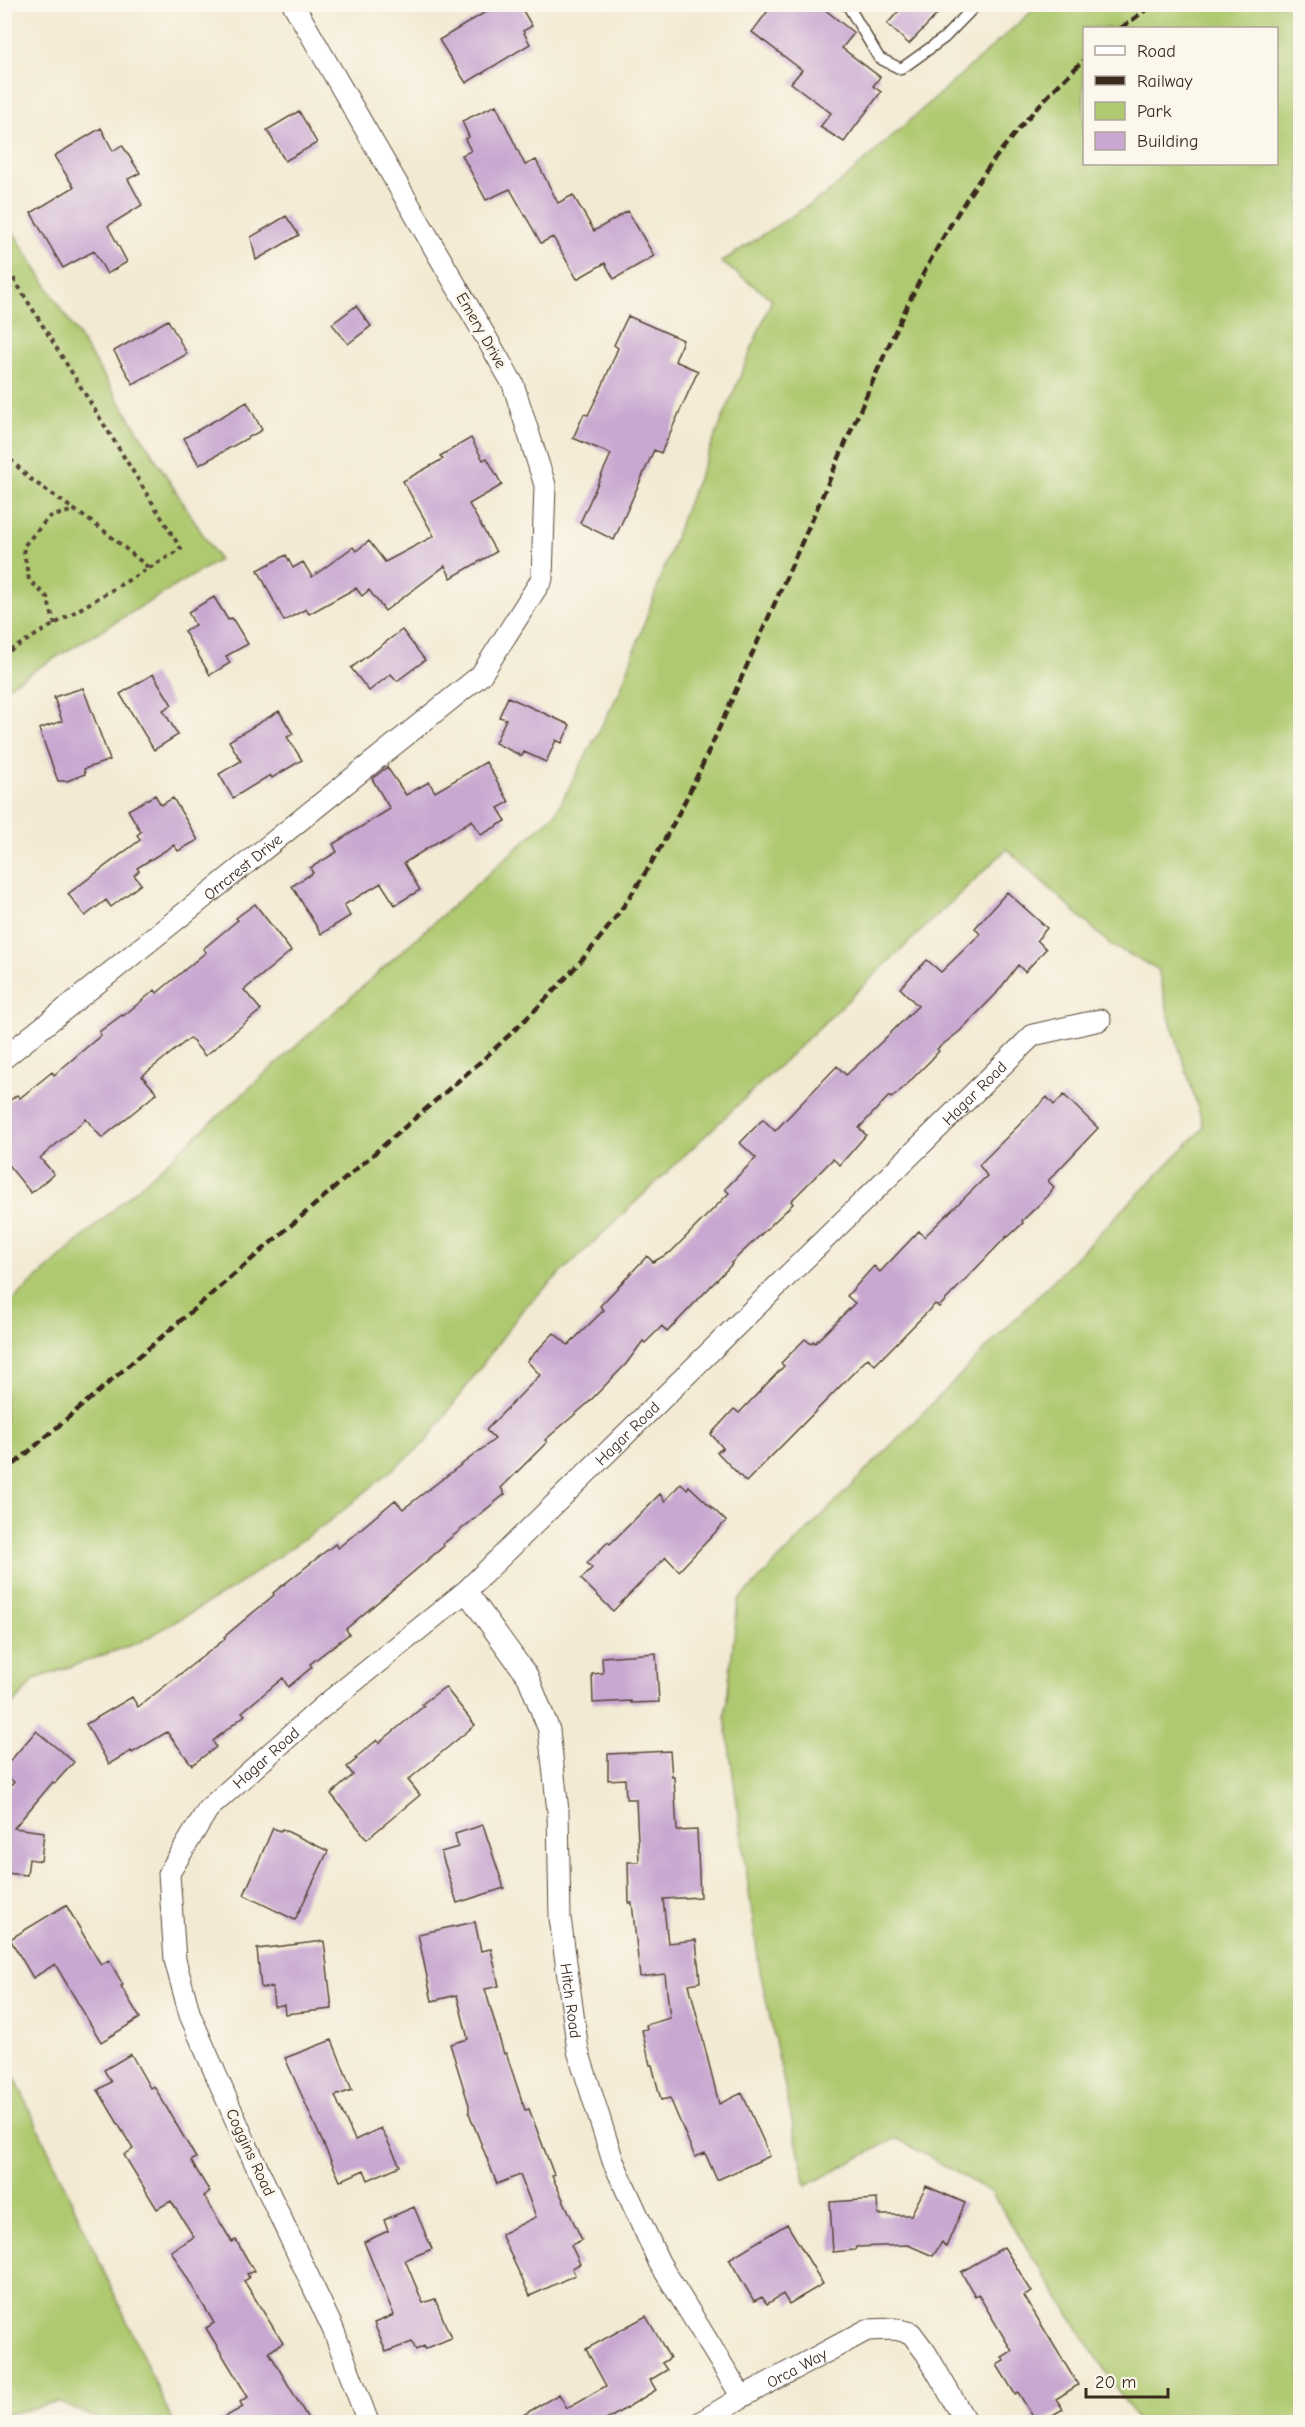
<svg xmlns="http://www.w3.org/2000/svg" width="1305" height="2427" font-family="'Comic Neue',sans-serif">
	<rect width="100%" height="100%" fill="#fbf7ec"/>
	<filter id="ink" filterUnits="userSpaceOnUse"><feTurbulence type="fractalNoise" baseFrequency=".0167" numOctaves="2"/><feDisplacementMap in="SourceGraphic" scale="12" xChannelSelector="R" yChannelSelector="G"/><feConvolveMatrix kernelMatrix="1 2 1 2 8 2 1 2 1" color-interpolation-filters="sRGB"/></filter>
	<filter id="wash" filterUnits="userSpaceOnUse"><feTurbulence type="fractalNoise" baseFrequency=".008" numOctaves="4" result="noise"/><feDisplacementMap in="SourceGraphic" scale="24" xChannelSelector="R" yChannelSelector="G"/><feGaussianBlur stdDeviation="1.35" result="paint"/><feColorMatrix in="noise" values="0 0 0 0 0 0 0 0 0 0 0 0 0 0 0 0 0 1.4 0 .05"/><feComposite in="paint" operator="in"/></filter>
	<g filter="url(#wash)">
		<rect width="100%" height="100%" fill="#f3ead3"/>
		<path fill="#afc970" stroke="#757a47" stroke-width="1.5" fill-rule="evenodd" d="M 1040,4 L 1300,5 L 1300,2422 L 1138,2422 L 991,2192 L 896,2138 L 806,2186 L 760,1971 L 725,1716 L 738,1601 L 1204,1127 L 1168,1013 L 1158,969 L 1112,946 L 1007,849 L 523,1309 L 426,1442 L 335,1517 L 230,1590 L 140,1642 L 35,1679 L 5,1714 L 5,1307 L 555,814 L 620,691 L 685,510 L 772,299 L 721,262 L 832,190 ZM 1084,28 L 1276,28 L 1276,164 L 1084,164 Z
			M 5,219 L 219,560 L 5,688 L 4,688 Z
			M 5,2056 L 173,2422 L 105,2422 L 59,2402 L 5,2415 Z"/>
		<g id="blocks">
			<path fill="#c8a7d0" d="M 499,4 L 519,4 L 532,26 L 523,31 L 530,44 L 466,83 L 439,40 Z
				M 773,4 L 818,4 L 854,33 L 842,48 L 880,77 L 873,86 L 881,92 L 844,142 L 820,127 L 831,113 L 791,83 L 802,70 L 752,32 Z
				M 905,4 L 947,4 L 909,44 L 887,24 Z
				M 496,105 L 525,165 L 536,160 L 558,203 L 573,195 L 594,231 L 628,211 L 654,256 L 614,279 L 605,263 L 577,279 L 553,237 L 541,243 L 510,189 L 486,200 L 462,155 L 471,151 L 465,139 L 469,137 L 462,121 Z
				M 299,111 L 317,143 L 285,161 L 267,130 Z
				M 101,128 L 113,151 L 122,145 L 140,173 L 128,179 L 142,205 L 108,226 L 127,262 L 107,274 L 94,251 L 63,268 L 31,213 L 74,187 L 54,156 Z
				M 286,216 L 299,235 L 256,260 L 251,237 Z
				M 356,306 L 371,326 L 348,344 L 332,324 Z
				M 628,316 L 683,340 L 675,361 L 698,371 L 661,453 L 654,450 L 614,540 L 580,523 L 611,454 L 573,438 L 584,414 L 588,415 L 601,389 L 618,348 L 614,345 Z
				M 168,320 L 187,354 L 133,384 L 114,351 Z
				M 247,402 L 262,430 L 199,465 L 184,438 Z
				M 471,438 L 483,460 L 487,458 L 502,485 L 469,504 L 496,552 L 451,578 L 445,566 L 385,611 L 369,590 L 362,596 L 356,588 L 309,614 L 306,609 L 284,621 L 258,570 L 286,555 L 293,568 L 303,562 L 312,577 L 353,547 L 356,551 L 369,541 L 385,562 L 434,536 L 403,481 L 443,459 L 440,456 Z
				M 214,597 L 228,620 L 232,618 L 248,644 L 226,656 L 230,663 L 210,675 L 184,631 L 195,625 L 188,612 Z
				M 402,630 L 425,660 L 397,681 L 391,674 L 369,691 L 351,668 Z
				M 153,674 L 172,705 L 163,710 L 178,735 L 154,750 L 120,694 Z
				M 83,688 L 110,760 L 84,769 L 85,774 L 67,781 L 58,781 L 39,729 L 62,721 L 54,697 Z
				M 508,697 L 570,725 L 562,743 L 556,740 L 546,762 L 524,752 L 522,756 L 495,743 L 506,719 L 499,717 Z
				M 279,711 L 293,734 L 287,737 L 302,760 L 272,778 L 270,775 L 233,798 L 219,774 L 241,761 L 229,741 Z
				M 486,762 L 509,802 L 498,808 L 506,821 L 481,835 L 472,820 L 404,863 L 420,890 L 395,905 L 381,883 L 344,905 L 350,916 L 321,934 L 292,886 L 313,873 L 310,868 L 337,852 L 333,844 L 390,809 L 372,779 L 387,767 L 406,795 L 429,782 L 435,792 Z
				M 155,795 L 161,805 L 173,798 L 198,840 L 178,851 L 174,845 L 137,868 L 139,871 L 134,875 L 141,884 L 111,907 L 106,900 L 85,916 L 68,894 L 140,840 L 137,835 L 141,832 L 128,810 Z
				M 1007,892 L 1047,928 L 1037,940 L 1046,949 L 1025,972 L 1018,965 L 996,994 L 960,1031 L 937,1049 L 939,1051 L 930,1061 L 898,1093 L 891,1098 L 889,1096 L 859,1128 L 866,1135 L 840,1165 L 833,1159 L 791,1201 L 793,1204 L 731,1263 L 732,1264 L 667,1332 L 662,1326 L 645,1343 L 643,1341 L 626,1364 L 587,1404 L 545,1440 L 547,1442 L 501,1488 L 505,1494 L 443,1544 L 444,1546 L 346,1629 L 349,1634 L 310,1664 L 312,1667 L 288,1687 L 283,1678 L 242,1712 L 245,1715 L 213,1741 L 216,1747 L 192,1765 L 167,1732 L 132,1753 L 131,1751 L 109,1764 L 86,1724 L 132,1697 L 138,1707 L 225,1639 L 224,1637 L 274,1595 L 273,1593 L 335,1544 L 338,1548 L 395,1500 L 403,1509 L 495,1439 L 486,1430 L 540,1375 L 527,1361 L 554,1333 L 568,1345 L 604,1310 L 600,1306 L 647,1256 L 653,1262 L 671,1252 L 729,1193 L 725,1189 L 756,1158 L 740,1143 L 763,1119 L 775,1131 L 837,1066 L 846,1075 L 865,1058 L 918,1006 L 900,988 L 927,960 L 941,972 L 980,934 L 975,928 Z
				M 255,904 L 291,951 L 244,990 L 261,1010 L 205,1056 L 190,1038 L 142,1076 L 157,1093 L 102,1138 L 86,1119 L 40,1158 L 54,1174 L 31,1193 L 4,1160 L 4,1105 L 17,1095 L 20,1098 L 52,1072 L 54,1075 L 101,1035 L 99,1032 L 122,1015 L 123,1016 L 155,990 L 157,993 L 206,952 L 203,949 L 238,920 L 236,918 Z
				M 1064,1095 L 1098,1128 L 1048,1181 L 1054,1187 L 1048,1196 L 1022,1221 L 1023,1223 L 1008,1237 L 1007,1236 L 939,1307 L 935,1304 L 875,1365 L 868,1358 L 746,1482 L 717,1452 L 723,1448 L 711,1434 L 734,1409 L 739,1413 L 784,1366 L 781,1363 L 805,1339 L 811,1344 L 813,1341 L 815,1343 L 855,1303 L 847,1296 L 874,1266 L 880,1272 L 919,1231 L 924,1237 L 987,1176 L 979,1165 L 1047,1097 L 1054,1105 Z
				M 681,1483 L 687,1489 L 689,1486 L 726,1521 L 679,1571 L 666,1557 L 613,1611 L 581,1579 L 592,1568 L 587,1563 L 608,1542 L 610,1544 L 660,1494 L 665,1501 Z
				M 656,1653 L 659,1702 L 631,1703 L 631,1701 L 593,1703 L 592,1674 L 603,1673 L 602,1657 Z
				M 445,1687 L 475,1725 L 408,1780 L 420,1795 L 367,1839 L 331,1794 L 353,1775 L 347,1767 L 357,1759 L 355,1758 L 377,1740 L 379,1743 L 424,1706 L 422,1704 Z
				M 36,1731 L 74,1762 L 55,1783 L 53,1782 L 14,1828 L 44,1832 L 41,1861 L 29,1859 L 27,1875 L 4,1873 L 4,1793 L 14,1782 L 4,1774 L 4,1768 Z
				M 670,1751 L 672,1777 L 674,1777 L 677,1831 L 697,1830 L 700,1897 L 663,1899 L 668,1943 L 696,1940 L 700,1982 L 689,1984 L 719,2104 L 742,2093 L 770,2156 L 717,2180 L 705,2153 L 695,2157 L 670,2098 L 661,2100 L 652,2065 L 650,2065 L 642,2030 L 647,2029 L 646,2025 L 670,2018 L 665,1974 L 640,1977 L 632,1903 L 629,1903 L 628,1862 L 639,1862 L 636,1799 L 626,1799 L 625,1779 L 608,1780 L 608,1754 Z
				M 483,1825 L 504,1888 L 457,1903 L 441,1852 L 458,1847 L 455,1834 Z
				M 273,1828 L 280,1831 L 282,1829 L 328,1851 L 295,1920 L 244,1895 Z
				M 66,1905 L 101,1965 L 109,1960 L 123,1985 L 121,1986 L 140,2018 L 101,2042 L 55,1964 L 33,1978 L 10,1939 Z
				M 475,1922 L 481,1951 L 491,1949 L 499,1986 L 485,1989 L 504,2054 L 506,2053 L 525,2110 L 529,2109 L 554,2175 L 552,2176 L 582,2240 L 571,2245 L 580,2264 L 572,2268 L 575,2275 L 530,2296 L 501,2234 L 536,2217 L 520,2175 L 497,2184 L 469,2113 L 469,2105 L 450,2044 L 468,2039 L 457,1995 L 432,2001 L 418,1934 Z
				M 324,1941 L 332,2009 L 285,2014 L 284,2005 L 274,2006 L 272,1987 L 261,1988 L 257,1949 Z
				M 332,2040 L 352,2090 L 335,2096 L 355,2140 L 381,2128 L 400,2166 L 368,2180 L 364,2170 L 340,2181 L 285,2058 Z
				M 131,2054 L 150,2088 L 154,2086 L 196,2158 L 191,2161 L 210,2192 L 204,2196 L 232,2242 L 236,2240 L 254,2271 L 247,2274 L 249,2278 L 244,2281 L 283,2343 L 269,2352 L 310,2422 L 216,2422 L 243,2407 L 240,2402 L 248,2397 L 206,2328 L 214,2323 L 171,2251 L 194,2237 L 171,2201 L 157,2209 L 124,2155 L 133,2149 L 98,2090 L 111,2082 L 104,2070 Z
				M 926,2186 L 965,2203 L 946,2247 L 942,2242 L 933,2256 L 908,2245 L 856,2247 L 855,2250 L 833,2252 L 830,2202 L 877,2199 L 878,2215 L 911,2215 Z
				M 414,2207 L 432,2249 L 405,2260 L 423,2303 L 435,2299 L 451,2338 L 425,2349 L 424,2346 L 416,2350 L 412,2342 L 386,2352 L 374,2323 L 394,2315 L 364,2242 L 388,2231 L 384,2220 Z
				M 787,2224 L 823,2284 L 789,2304 L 783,2294 L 767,2304 L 762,2297 L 754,2301 L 729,2259 Z
				M 1004,2247 L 1032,2292 L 1024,2296 L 1078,2385 L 1056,2399 L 1063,2409 L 1041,2422 L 1036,2422 L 1018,2392 L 1015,2394 L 997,2365 L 1004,2361 L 1002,2357 L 1012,2351 L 978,2294 L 975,2296 L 961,2272 Z
				M 646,2316 L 670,2358 L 662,2363 L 667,2370 L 650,2380 L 656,2390 L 603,2422 L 511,2422 L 559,2394 L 567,2408 L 606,2386 L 586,2349 Z"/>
		</g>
	</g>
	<g filter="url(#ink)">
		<use href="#blocks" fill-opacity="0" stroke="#574739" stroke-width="1.5"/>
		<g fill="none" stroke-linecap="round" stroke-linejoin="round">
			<defs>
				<path id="lane" d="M 847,4 L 879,58 L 901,69 L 944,38 L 977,4"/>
				<g id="street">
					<path id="s1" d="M 4,1058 L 481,675 L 542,579 L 545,485 L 513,384 L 293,4"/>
					<path id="s2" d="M 466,1591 L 528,1677 L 549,1730 L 558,1811 L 560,1918 L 578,2051 L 613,2161 L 659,2262 L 742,2397"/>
					<path id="s3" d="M 368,2422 L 333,2329 L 247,2146 L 190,2015 L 175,1960 L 169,1873 L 208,1809 L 320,1709 L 466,1591 L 1033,1035 L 1100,1020"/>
					<path id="s4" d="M 701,2422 L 742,2397 L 867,2330 L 895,2329 L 911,2333 L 926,2353 L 966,2422"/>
				</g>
			</defs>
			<use href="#lane" stroke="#574739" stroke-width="13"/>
			<use href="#street" stroke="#574739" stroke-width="23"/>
			<path stroke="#574739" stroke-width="4" stroke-dasharray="4.5 4.5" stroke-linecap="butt" d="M 4,263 L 181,549 L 4,654
				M 4,453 L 29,478 L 103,530 L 149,568
				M 55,625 L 47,597 L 29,580 L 23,547 L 49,517 L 75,510"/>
			<use href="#lane" stroke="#fff" stroke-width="10"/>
			<use href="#street" stroke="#fff" stroke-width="21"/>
			<path stroke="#3b2a1e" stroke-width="4.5" stroke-dasharray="9 4.5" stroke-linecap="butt" d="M 1121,28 L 1154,4
				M 4,1473 L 479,1063 C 533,1014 586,962 627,901 C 672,835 704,763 736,690 C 774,605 812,520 849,435 C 882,361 913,285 956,216 C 991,158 1035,106 1084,60"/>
		</g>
	</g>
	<g text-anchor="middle" stroke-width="6" stroke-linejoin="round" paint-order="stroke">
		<g font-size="16" fill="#3b2a1e" stroke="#fbf7ec">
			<text transform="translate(482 330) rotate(60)" y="6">Emery Drive</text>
			<text dy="6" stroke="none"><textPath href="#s1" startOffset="306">Orrcrest Drive</textPath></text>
			<text dy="6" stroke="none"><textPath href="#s3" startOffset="1713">Hagar Road</textPath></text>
			<text dy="6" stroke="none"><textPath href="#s3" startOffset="1227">Hagar Road</textPath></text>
			<text dy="6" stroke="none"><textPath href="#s3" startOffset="741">Hagar Road</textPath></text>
			<text dy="6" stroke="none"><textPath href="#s2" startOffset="435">Hitch Road</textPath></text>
			<text transform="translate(251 2152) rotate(65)" y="6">Coggins Road</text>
			<text dy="6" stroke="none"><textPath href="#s4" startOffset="110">Orca Way</textPath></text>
		</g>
	</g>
	<rect width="1305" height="2427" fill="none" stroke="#fbf7ec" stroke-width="24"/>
	<rect x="1083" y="27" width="195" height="138" fill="#fbf7ec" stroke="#aea59a" stroke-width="1.5"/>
	<rect x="1095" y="46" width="30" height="9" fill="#ffffff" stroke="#aea59a" stroke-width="1.5"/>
	<text x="1137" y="57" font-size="18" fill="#3b2a1e">Road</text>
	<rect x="1095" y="76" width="30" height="9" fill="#3b2a1e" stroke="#aea59a" stroke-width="1.5"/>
	<text x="1137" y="87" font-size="18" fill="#3b2a1e">Railway</text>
	<rect x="1095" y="102" width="30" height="18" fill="#afc970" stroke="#aea59a" stroke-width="1.5"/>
	<text x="1137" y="117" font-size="18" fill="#3b2a1e">Park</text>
	<rect x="1095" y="132" width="30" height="18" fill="#c8a7d0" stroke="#aea59a" stroke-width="1.5"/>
	<text x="1137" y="147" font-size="18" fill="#3b2a1e">Building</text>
	<path d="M1086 2388v9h82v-9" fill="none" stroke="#3b2a1e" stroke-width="3"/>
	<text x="1095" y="2388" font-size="18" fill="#3b2a1e" stroke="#fbf7ec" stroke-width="4.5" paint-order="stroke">20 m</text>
</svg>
